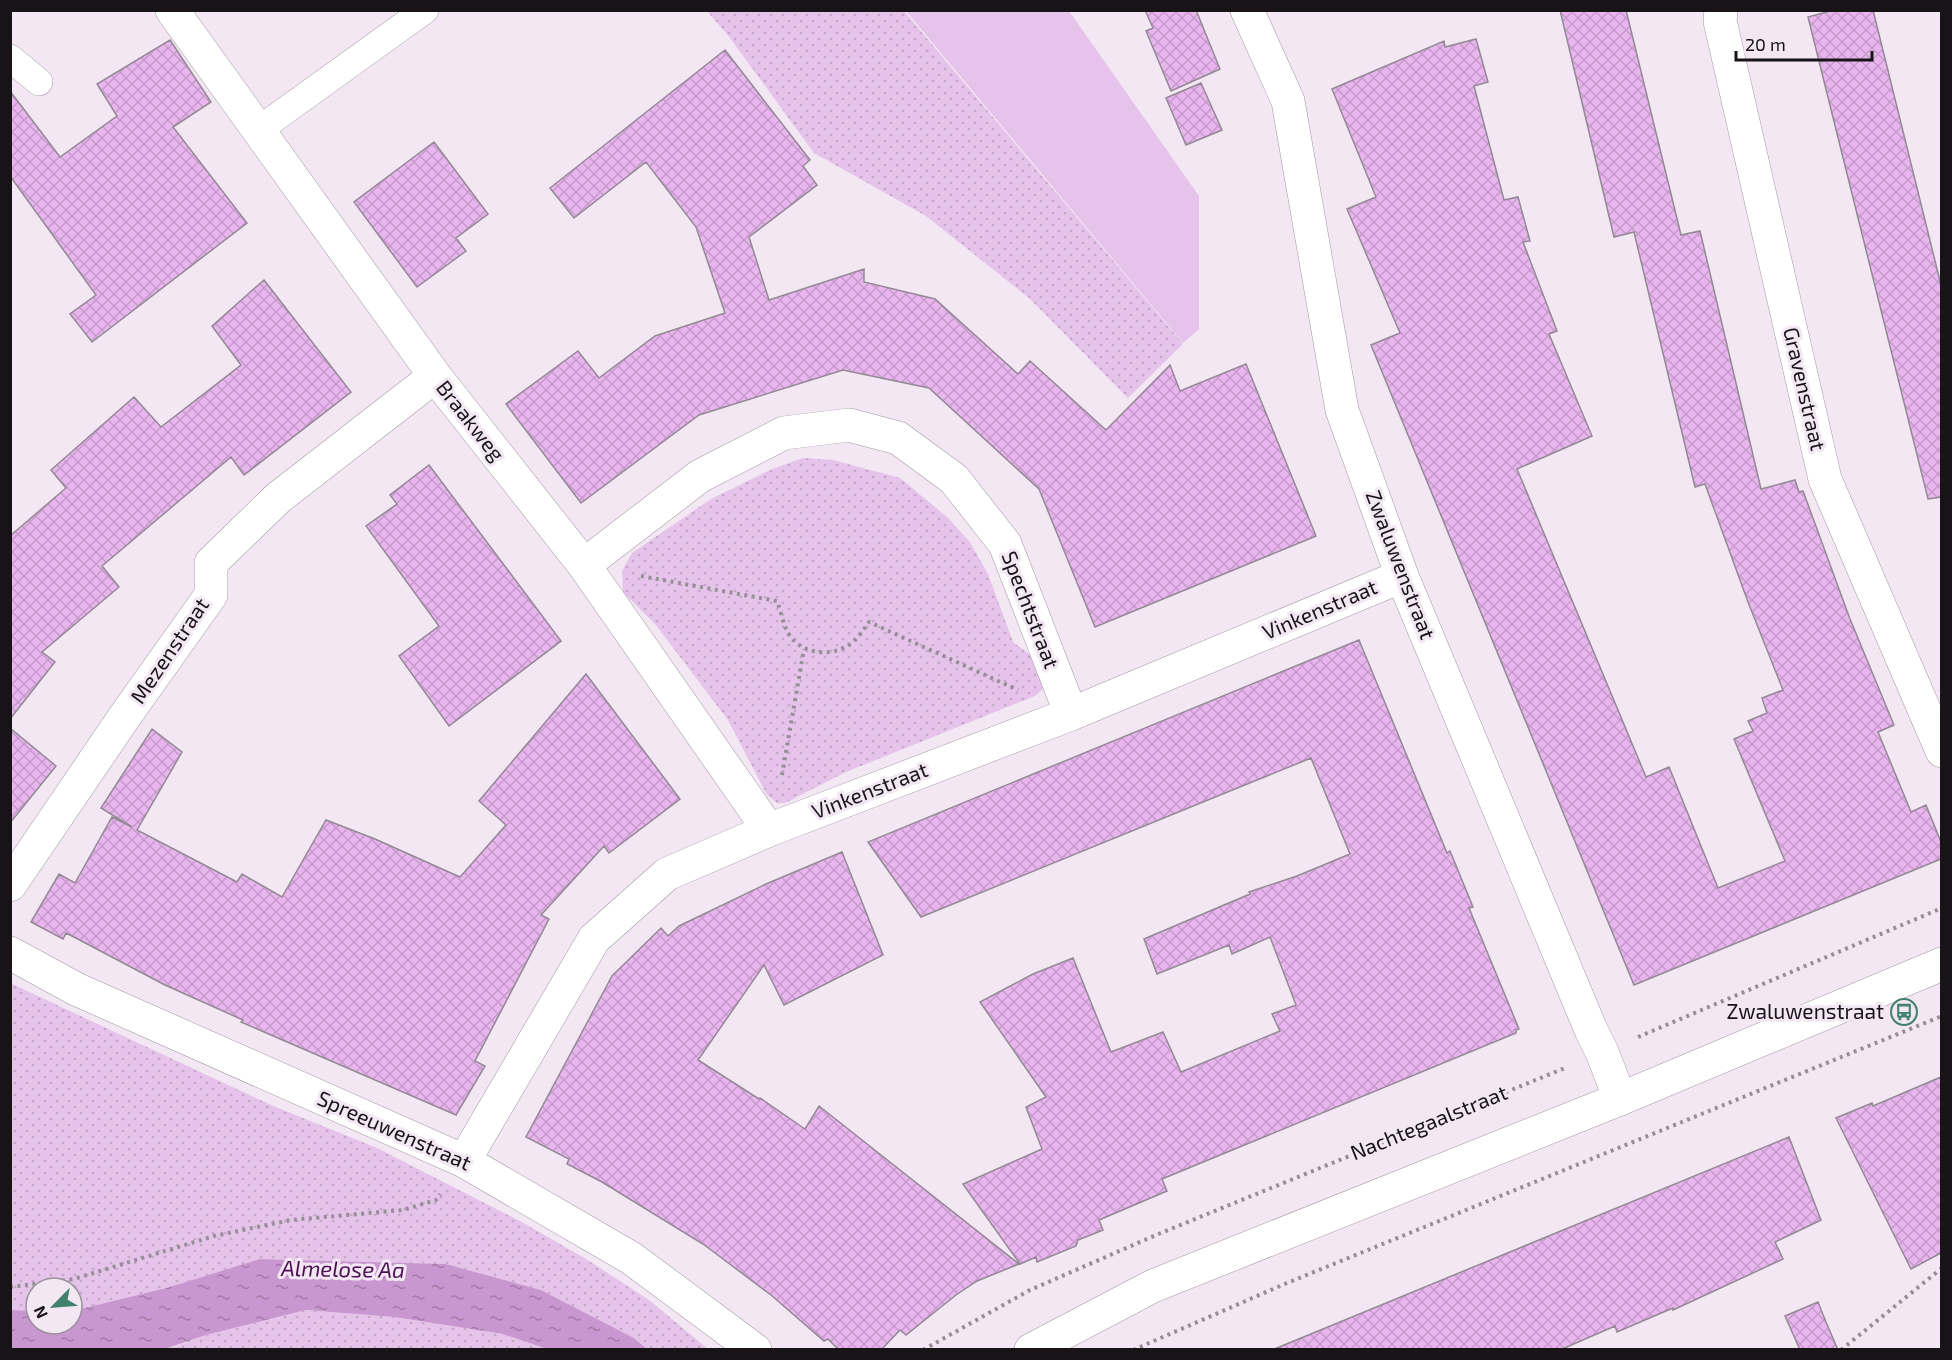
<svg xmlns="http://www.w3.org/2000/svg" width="1952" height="1360" font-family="'Exo 2',sans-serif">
	<defs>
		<pattern id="grass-dots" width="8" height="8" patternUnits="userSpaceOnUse" patternTransform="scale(1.5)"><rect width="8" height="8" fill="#e6c3ea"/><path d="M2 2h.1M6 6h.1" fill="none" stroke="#c5a7c8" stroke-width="1.8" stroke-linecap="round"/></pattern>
		<pattern id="water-ripples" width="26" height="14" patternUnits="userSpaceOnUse" patternTransform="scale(1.5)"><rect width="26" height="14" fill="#c997cf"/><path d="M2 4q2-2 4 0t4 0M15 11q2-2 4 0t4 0" fill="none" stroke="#a27aa7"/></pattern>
		<pattern id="building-cross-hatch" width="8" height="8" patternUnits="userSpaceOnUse" patternTransform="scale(1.5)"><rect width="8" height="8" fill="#e8b5ee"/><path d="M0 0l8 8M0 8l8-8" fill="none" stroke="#c69bcb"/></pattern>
	</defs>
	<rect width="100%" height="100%" fill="#f2e7f3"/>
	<path fill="url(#grass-dots)" d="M 707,11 L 904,11 L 1183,344 L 1128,398 L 1029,298 L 926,216 L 814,153 L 730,38 Z
		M 803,458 L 833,460 L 900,478 L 947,517 L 970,542 L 988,574 L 1013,642 L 1037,660 L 1043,689 L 1035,696 L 846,772 L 785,803 L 777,803 L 767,795 L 728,720 L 655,624 L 623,592 L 622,571 L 632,553 L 711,499 L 770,470 Z
		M 10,983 L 273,1106 L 375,1147 L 520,1221 L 586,1259 L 649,1300 L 708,1349 L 647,1349 L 634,1338 L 541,1290 L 446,1264 L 260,1259 L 166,1288 L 72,1311 L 72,1288 L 36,1288 L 36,1311 L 11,1310 Z
		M 306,1310 L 394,1317 L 503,1334 L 547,1349 L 165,1350 L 206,1335 Z"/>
	<path fill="#e6c3ea" d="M 906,11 L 1069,11 L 1199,196 L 1199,329 L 1183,343 Z"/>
	<path fill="url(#water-ripples)" d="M 260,1259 L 446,1264 L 541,1290 L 634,1338 L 647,1349 L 547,1349 L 503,1334 L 394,1317 L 306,1310 L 206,1335 L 165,1349 L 11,1349 L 11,1310 L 36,1311 L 36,1324 L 72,1324 L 72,1311 L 166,1288 Z"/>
	<path fill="url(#building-cross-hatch)" stroke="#938994" stroke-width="1.5" d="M 1145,10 L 1196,10 L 1220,69 L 1171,91 L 1146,31 L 1153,28 Z
		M 1560,10 L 1626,10 L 1681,235 L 1700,231 L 1761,489 L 1795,480 L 1799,492 L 1803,491 L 1850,619 L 1894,725 L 1878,732 L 1911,812 L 1926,805 L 1941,842 L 1941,859 L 1634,985 L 1371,345 L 1400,333 L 1347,209 L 1376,197 L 1332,89 L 1444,41 L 1445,47 L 1476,39 L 1488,82 L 1474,86 L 1504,200 L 1518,197 L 1530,241 L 1523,242 L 1557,331 L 1549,334 L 1592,436 L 1517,469 L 1646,777 L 1669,767 L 1718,888 L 1785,861 L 1734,739 L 1753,731 L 1748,721 L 1767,713 L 1762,698 L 1783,690 L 1748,602 L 1705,484 L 1695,487 L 1634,232 L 1614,237 Z
		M 1834,10 L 1873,10 L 1941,285 L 1941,497 L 1928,499 L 1808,17 Z
		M 170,40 L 211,102 L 173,127 L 247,223 L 92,342 L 70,314 L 96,295 L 10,176 L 10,91 L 60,157 L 117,116 L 97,84 Z
		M 725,50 L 810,160 L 803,166 L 817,185 L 749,237 L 769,300 L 864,269 L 864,282 L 935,299 L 1018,374 L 1030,361 L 1106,430 L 1170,365 L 1180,391 L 1246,364 L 1316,536 L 1095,627 L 1039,489 L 929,388 L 843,370 L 699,415 L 581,503 L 506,404 L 578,351 L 599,378 L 655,336 L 725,313 L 696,227 L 646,162 L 574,218 L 550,188 Z
		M 1201,83 L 1222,130 L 1186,145 L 1166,98 Z
		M 434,142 L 488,214 L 456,238 L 466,251 L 417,287 L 354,202 Z
		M 264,280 L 351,392 L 244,475 L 231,457 L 102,566 L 119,587 L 42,652 L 55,662 L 10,719 L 10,536 L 66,488 L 51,470 L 134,397 L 161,427 L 241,365 L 212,326 Z
		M 429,465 L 561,641 L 449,726 L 399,656 L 439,626 L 366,526 L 397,504 L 390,495 Z
		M 1359,640 L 1447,853 L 1450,851 L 1473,907 L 1469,908 L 1519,1029 L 1516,1030 L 1516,1033 L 1162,1179 L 1167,1191 L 1099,1220 L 1103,1230 L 1078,1240 L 1076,1246 L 1037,1262 L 1036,1257 L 1020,1264 L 963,1184 L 1042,1149 L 1026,1107 L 1046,1097 L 980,1002 L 1033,974 L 1073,958 L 1111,1052 L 1163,1032 L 1181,1072 L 1280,1031 L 1272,1014 L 1296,1005 L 1270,937 L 1232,954 L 1229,945 L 1157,974 L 1144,939 L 1250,894 L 1249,892 L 1297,876 L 1350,854 L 1311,758 L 921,917 L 868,842 Z
		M 586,674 L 680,799 L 609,853 L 604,846 L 541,915 L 549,919 L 475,1061 L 485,1066 L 456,1115 L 241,1022 L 243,1020 L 165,985 L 72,936 L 66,933 L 63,939 L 31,922 L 59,874 L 75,883 L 112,817 L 132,827 L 101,808 L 152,729 L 182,752 L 137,830 L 237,882 L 242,874 L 282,897 L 326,820 L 375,839 L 460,877 L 506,825 L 479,801 Z
		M 10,728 L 56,766 L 10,823 Z
		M 842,852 L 883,955 L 784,1005 L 764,965 L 698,1060 L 759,1099 L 760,1098 L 805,1129 L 819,1106 L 1019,1264 L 977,1281 L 956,1295 L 906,1335 L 900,1330 L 881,1350 L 839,1350 L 828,1339 L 824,1341 L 771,1295 L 703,1244 L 602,1182 L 567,1164 L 569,1159 L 526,1137 L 612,976 L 661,928 L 668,936 L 679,926 L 766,884 Z
		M 1941,1077 L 1941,1253 L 1911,1269 L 1836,1118 L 1872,1103 L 1873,1106 Z
		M 1789,1137 L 1821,1220 L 1775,1242 L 1783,1259 L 1673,1310 L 1673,1308 L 1617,1332 L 1615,1326 L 1560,1350 L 1272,1350 Z
		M 1818,1302 L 1826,1322 L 1838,1350 L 1800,1350 L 1785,1316 Z"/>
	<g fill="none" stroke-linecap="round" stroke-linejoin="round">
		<defs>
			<path id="service" d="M 10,58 L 39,82
				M 257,131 L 425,10"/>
			<path id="minor" d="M 172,10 L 435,376 L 584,565 L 769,830
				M 1247,10 L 1288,101 L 1342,410 L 1402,576 L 1591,1030 L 1602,1052 L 1620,1099
				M 1721,10 L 1720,21 L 1825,479 L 1942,751
				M 584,565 L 700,476 L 784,433 L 849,425 L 898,438 L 954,479 L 1005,544 L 1071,714
				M 10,885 L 125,716 L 211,595 L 211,563 L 278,498 L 435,376
				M 10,953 L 76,989 L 464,1161 L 631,1258 L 755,1350
				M 464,1161 L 594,939 L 667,874 L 769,830 L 1071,714 L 1402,576"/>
			<path id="tertiary" d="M 1031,1350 L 1153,1286 L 1620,1099 L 1942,964"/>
		</defs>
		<use href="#service" stroke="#a298a3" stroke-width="28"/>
		<use href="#minor" stroke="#a298a3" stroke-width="34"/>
		<use href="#tertiary" stroke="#a298a3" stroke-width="34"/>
		<path stroke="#978f97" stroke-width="4" stroke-dasharray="3 4.5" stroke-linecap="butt" d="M 641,576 L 777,601 C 781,611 783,624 788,633 C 802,656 835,658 854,641 C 860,635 865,628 869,622 L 1018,690
			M 782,775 L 804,649
			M 1638,1037 L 1942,908
			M 10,1287 L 74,1279 L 214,1236 L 291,1220 L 403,1210 L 436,1200 L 440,1194
			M 923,1350 L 1030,1290 L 1156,1235 L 1565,1068
			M 1133,1350 L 1287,1283 L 1942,1016
			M 1841,1350 L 1942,1268"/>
		<use href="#service" stroke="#fff" stroke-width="27"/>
		<use href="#minor" stroke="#fff" stroke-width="33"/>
		<use href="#tertiary" stroke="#fff" stroke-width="33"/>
	</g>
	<defs>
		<symbol id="bus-ring" viewBox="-11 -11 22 22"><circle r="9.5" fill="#f2e7f3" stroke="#40806d" stroke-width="1.5"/><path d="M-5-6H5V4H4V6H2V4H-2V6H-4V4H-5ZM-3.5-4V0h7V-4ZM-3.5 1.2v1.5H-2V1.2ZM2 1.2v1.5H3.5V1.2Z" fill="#40806d"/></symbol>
	</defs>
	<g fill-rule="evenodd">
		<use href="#bus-ring" x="1889" y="997" width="30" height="30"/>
	</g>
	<g text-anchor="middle" stroke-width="6" stroke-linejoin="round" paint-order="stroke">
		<g font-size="21" fill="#171317" stroke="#f2e7f3">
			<text transform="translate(1804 389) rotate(77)" y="7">Gravenstraat</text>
			<text transform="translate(470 421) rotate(52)" y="7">Braakweg</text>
			<text transform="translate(1400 565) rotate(69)" y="7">Zwaluwenstraat</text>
			<text transform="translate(1030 610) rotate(69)" y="7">Spechtstraat</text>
			<text transform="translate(1320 610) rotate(-23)" y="7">Vinkenstraat</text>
			<text transform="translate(170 651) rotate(-56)" y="7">Mezenstraat</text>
			<text transform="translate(870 791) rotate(-21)" y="7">Vinkenstraat</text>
			<text transform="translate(1429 1123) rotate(-22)" y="7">Nachtegaalstraat</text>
			<text transform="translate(394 1131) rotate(24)" y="7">Spreeuwenstraat</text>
		</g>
		<g font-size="21" fill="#171317" stroke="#f2e7f3" text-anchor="end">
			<text x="1884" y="1019">Zwaluwenstraat</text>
		</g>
		<g font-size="22" font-style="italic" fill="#4c0f54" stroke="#f2e7f3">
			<text transform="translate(343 1269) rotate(1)" y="8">Almelose Aa</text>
		</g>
	</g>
	<rect width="1952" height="1360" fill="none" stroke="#171317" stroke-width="24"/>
	<g transform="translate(54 1306) rotate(245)"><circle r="28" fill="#f2e7f3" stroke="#9a929b" stroke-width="1.5"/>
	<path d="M0-4.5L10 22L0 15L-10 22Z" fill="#40806d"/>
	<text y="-9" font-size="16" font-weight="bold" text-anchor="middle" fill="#171317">N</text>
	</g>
	<path d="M1736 51v9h136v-9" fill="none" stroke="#171317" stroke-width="3"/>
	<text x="1745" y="51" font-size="18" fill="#171317" stroke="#f2e7f3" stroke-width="4.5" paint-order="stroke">20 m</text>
</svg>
